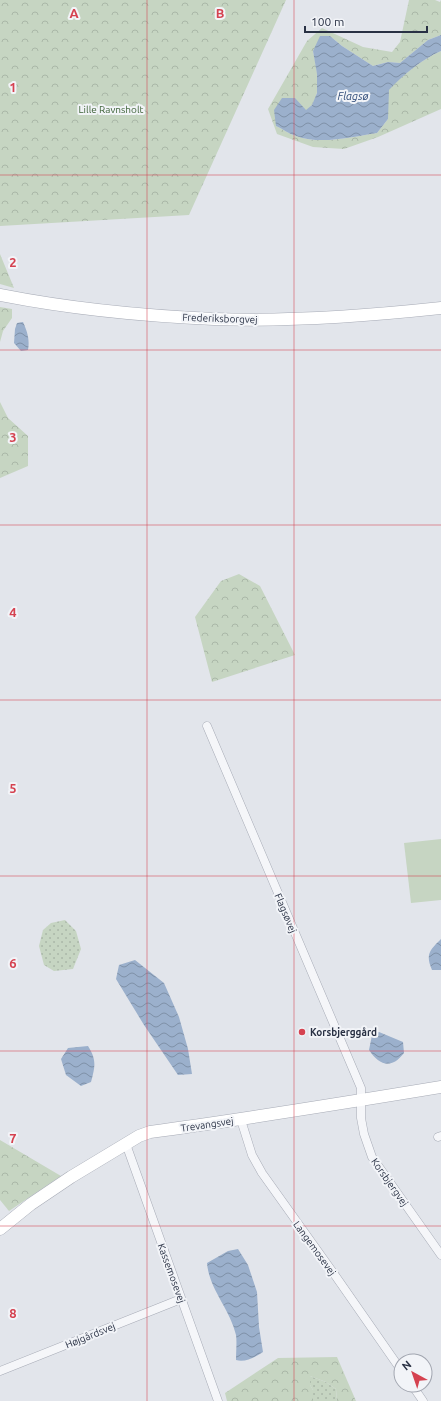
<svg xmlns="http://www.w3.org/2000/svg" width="441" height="1401" font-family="Ubuntu,sans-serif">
	<defs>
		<pattern id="grass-dots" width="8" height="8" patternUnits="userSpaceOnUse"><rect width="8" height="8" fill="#c6d5c2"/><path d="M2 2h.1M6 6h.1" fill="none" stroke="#aab7a8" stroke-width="1.8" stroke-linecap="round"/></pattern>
		<pattern id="forest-crowns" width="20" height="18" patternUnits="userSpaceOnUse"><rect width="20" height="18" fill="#c6d5c2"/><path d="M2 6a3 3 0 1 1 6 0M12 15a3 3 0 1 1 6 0" fill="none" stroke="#aab7a8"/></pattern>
		<pattern id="water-waves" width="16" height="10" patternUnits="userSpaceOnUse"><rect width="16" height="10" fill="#9bb0cc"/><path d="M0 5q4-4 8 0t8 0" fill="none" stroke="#7e90a7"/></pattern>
	</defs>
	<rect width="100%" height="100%" fill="#e2e5eb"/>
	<path fill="url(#grass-dots)" d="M 65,920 L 76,931 L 81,949 L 73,969 L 54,971 L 44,965 L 39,946 L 43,930 L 51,923 Z
		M 310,1376 L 326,1382 L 336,1389 L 337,1401 L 313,1401 L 313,1390 L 310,1385 Z"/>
	<path fill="url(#forest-crowns)" d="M 0,0 L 286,0 L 189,215 L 0,226 Z
		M 409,0 L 435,0 L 440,2 L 441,0 L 441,35 L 428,40 L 400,63 L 388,62 L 373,66 L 342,46 L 330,36 L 313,51 C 316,67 323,91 311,106 C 305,114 286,121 276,126 C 283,129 289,134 296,136 C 321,145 351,137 377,133 L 388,119 L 388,90 C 404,74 421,60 441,51 L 441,109 L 378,137 L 344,149 L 313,147 L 277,134 L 268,109 L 307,41 L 322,28 L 363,47 L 392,52 L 400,42 Z
		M 0,254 L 14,288 L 0,284 Z
		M 0,307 L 12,309 L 12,318 L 3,331 L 0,342 Z
		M 0,402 L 8,418 L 28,436 L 28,466 L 0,478 Z
		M 239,574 L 260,586 L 295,655 L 212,682 L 195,617 L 221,581 Z
		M 0,1140 L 61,1176 L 9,1211 L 0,1200 Z
		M 337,1357 L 356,1401 L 337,1401 L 336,1389 L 326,1382 L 310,1376 L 310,1385 L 313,1390 L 313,1401 L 227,1401 L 225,1393 L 278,1358 Z"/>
	<path fill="#c6d5c2" d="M 441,839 L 441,900 L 411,903 L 404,843 Z"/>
	<path fill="url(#water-waves)" d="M 441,35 L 441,51 C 421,60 404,74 389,90 L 388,119 L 377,133 C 351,137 321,145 296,136 C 289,134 283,129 276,126 L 274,110 L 282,98 L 295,98 L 306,110 L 312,105 L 317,93 L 317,74 L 313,51 L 320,36 L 330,36 L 342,46 L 373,66 L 388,62 L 400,63 L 428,40 Z
		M 23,322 C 27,331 30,339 28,350 L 21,351 L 14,343 L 15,329 L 17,323 Z
		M 441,939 L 441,970 L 432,970 C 425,954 430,950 441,939 Z
		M 135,960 L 164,983 L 179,1017 L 188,1049 L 192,1074 L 178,1075 L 144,1025 L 116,979 L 119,965 Z
		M 379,1032 L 403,1042 L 404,1053 C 391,1070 379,1065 369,1050 L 372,1035 L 376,1033 Z
		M 88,1046 C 97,1060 95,1067 91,1082 L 81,1086 L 66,1075 L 61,1059 L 68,1048 Z
		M 238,1249 L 248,1265 L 257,1292 L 259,1327 L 263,1352 C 255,1357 245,1363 236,1360 C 236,1352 237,1342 236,1335 C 230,1309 209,1289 207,1263 L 228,1251 Z"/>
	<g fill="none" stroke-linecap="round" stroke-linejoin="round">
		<defs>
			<path id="street" d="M 207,726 L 361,1088 L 361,1118 L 364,1134 L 372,1157 L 441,1255
				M 241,1120 L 252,1155 L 262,1173 L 332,1271 L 401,1370
				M 438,1137 L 441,1136
				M 126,1144 L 218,1401
				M 0,1371 L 181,1299
				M 412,1385 L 423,1401"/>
			<path id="secondary" d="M 0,295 C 71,309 142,316 214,319 C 290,322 366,316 441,308
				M 0,1229 L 31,1204 L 71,1177 L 139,1136 L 150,1132 C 247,1119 344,1103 441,1087"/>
		</defs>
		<use href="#street" stroke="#a7abb6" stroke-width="9"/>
		<use href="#secondary" stroke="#a7abb6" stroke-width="13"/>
		<use href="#street" stroke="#f5f6f9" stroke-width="8"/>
		<use href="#secondary" stroke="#fff" stroke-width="12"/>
	</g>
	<path fill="none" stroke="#d54250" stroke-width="1" stroke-opacity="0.55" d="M 147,0 L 147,1401M 294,0 L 294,1401M 0,175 L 441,175M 0,350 L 441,350M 0,525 L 441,525M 0,700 L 441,700M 0,876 L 441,876M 0,1051 L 441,1051M 0,1226 L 441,1226"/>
	<circle fill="#d54250" stroke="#f2f4f8" stroke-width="1.5" cx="302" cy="1032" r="4"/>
	<g text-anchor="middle" stroke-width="4" stroke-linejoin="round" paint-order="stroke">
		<g font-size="10" fill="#3b6035" stroke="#f2f4f8">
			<text x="111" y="113">Lille Ravnsholt</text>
		</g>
		<g font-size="10" fill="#293144" stroke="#f2f4f8">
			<text transform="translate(220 318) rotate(2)" y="4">Frederiksborgvej</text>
			<text transform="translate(286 913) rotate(67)" y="4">Flagsøvej</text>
			<text transform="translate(207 1124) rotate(-8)" y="4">Trevangsvej</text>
			<text transform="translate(390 1182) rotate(55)" y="4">Korsbjergvej</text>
			<text transform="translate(315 1248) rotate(54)" y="4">Langemosevej</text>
			<text transform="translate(172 1273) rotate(70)" y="4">Kassemosevej</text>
			<text transform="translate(90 1335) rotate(-22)" y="4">Højgårdsvej</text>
		</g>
		<g font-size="10" font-weight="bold" fill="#293144" stroke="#f2f4f8" text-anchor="start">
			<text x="310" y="1036">Korsbjerggård</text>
		</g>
		<g font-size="11" font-style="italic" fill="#314d7a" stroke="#f2f4f8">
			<text x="353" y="100">Flagsø</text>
		</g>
	</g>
	<g font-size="13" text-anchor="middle" font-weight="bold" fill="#d54250" stroke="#f2f4f8" stroke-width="4" stroke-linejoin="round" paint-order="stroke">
		<text x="74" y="18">A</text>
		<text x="220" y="18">B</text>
		<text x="13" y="92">1</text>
		<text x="13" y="267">2</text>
		<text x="13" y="442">3</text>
		<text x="13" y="617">4</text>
		<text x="13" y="793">5</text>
		<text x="13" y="968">6</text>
		<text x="13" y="1143">7</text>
		<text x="13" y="1318">8</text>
	</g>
	<g transform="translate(413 1373) rotate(320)"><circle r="19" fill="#f2f4f8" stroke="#a2a6b0"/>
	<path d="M0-3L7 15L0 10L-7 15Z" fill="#d54250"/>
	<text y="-6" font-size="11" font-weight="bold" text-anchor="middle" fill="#293144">N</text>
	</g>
	<path d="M305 26v6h122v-6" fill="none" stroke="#293144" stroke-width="2"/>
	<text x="311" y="26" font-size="12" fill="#293144" stroke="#f2f4f8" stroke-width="3" paint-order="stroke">100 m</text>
</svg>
